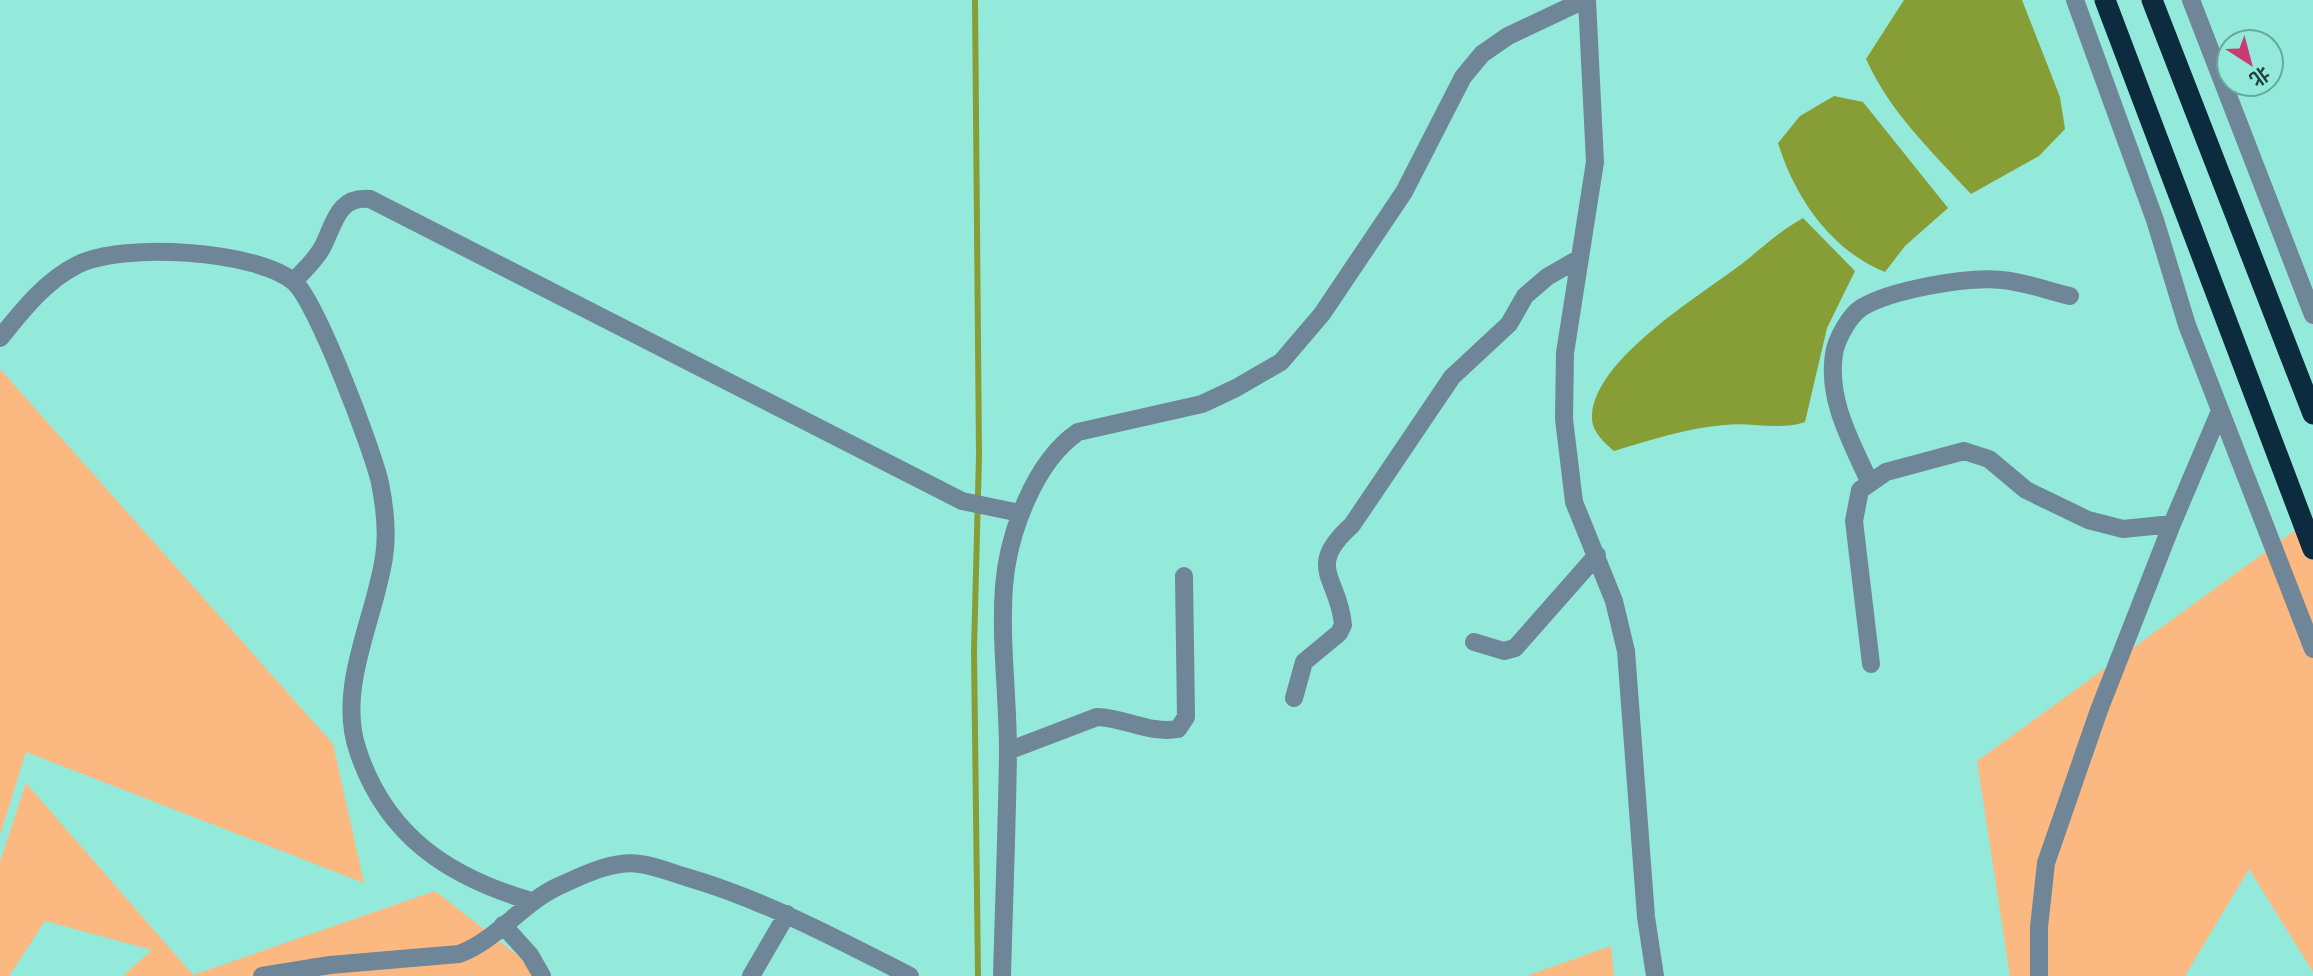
<svg xmlns="http://www.w3.org/2000/svg" width="2313" height="976" font-family="Overpass,'Noto Sans SC',sans-serif">
	<rect width="100%" height="100%" fill="#94eada"/>
	<path fill="#fbb981" d="M 0,369 L 333,744 L 364,883 L 26,752 L 0,835 Z
		M 2304,524 L 2313,555 L 2313,972 L 2249,869 L 2185,976 L 2010,976 L 1977,761 Z
		M 26,783 L 193,975 L 435,891 L 544,976 L 123,976 L 152,950 L 45,921 L 9,976 L 0,976 L 0,862 Z
		M 1611,946 L 1614,976 L 1526,976 Z"/>
	<path fill="#869e35" d="M 1904,0 L 2022,0 L 2060,97 L 2065,129 L 2039,156 L 1971,194 C 1931,151 1890,112 1866,59 Z
		M 1834,96 L 1863,102 L 1948,208 L 1905,246 L 1885,272 C 1831,250 1795,198 1778,143 L 1800,116 Z
		M 1803,218 L 1855,271 L 1827,328 L 1805,422 C 1778,431 1752,422 1725,425 C 1686,428 1651,440 1614,451 C 1604,442 1591,431 1592,416 C 1594,359 1701,295 1743,263 C 1763,247 1780,231 1803,218 Z"/>
	<g fill="none" stroke-linecap="round" stroke-linejoin="round">
		<path stroke="#869e35" stroke-width="6" d="M 975,0 L 979,456 L 974,650 L 978,976"/>
		<path stroke="#6e8698" stroke-width="18" d="M 1587,0 L 1595,162 L 1565,353 L 1564,419 L 1574,502 L 1614,601 L 1626,651 L 1646,917 L 1655,976
			M 2075,0 L 2155,220 L 2187,325 L 2313,649
			M 2191,0 L 2313,315
			M 294,281 C 304,270 316,260 323,246 C 335,222 338,196 370,199 L 962,501 L 1020,513
			M 0,338 C 23,310 44,282 77,265 C 121,242 256,250 294,282 C 316,300 373,451 380,483 C 385,508 388,532 384,557 C 375,619 336,688 358,751 C 386,836 449,877 531,901
			M 1869,481 C 1851,441 1827,400 1834,354 C 1836,340 1849,316 1861,308 C 1890,290 1968,276 2002,280 C 2025,282 2048,291 2070,296
			M 1474,642 L 1504,651 L 1515,648 L 1597,555
			M 1871,664 L 1854,521 L 1860,490 L 1886,472 L 1964,451 L 1989,459 L 2026,490 L 2088,520 L 2123,529 L 2172,524
			M 1294,698 L 1304,662 L 1339,633 L 1343,625 C 1339,577 1304,568 1352,525 L 1452,377 L 1509,324 L 1525,296 L 1547,277 L 1580,258
			M 1008,751 L 1097,717 C 1126,718 1149,734 1178,729 L 1186,717 L 1184,576
			M 503,925 L 530,955 L 542,976
			M 262,976 L 330,965 L 459,954 C 497,940 522,903 559,886 C 583,875 613,860 640,864 C 656,866 672,873 686,877 C 765,900 837,939 910,976
			M 751,976 L 787,914
			M 1002,976 C 1004,901 1007,827 1008,752 C 1008,697 1000,641 1004,586 C 1008,535 1034,462 1078,432 L 1202,404 L 1236,388 L 1281,362 L 1322,314 L 1404,192 L 1463,77 L 1482,54 L 1508,36 L 1584,0
			M 2039,976 L 2039,927 L 2046,863 L 2099,710 L 2172,524 L 2220,411"/>
		<path stroke="#0c2b3f" stroke-width="21" d="M 2105,0 L 2313,549
			M 2152,0 L 2313,414"/>
	</g>
	<g transform="translate(2250 63) rotate(144)"><circle r="33" fill="#94eada" stroke="#66a79b" stroke-width="2"/>
	<path d="M0-5L12 26L0 18L-12 26Z" fill="#c83c72"/>
	<text y="-10" font-size="19" font-weight="bold" text-anchor="middle" fill="#20433d">北</text>
	</g>
</svg>
